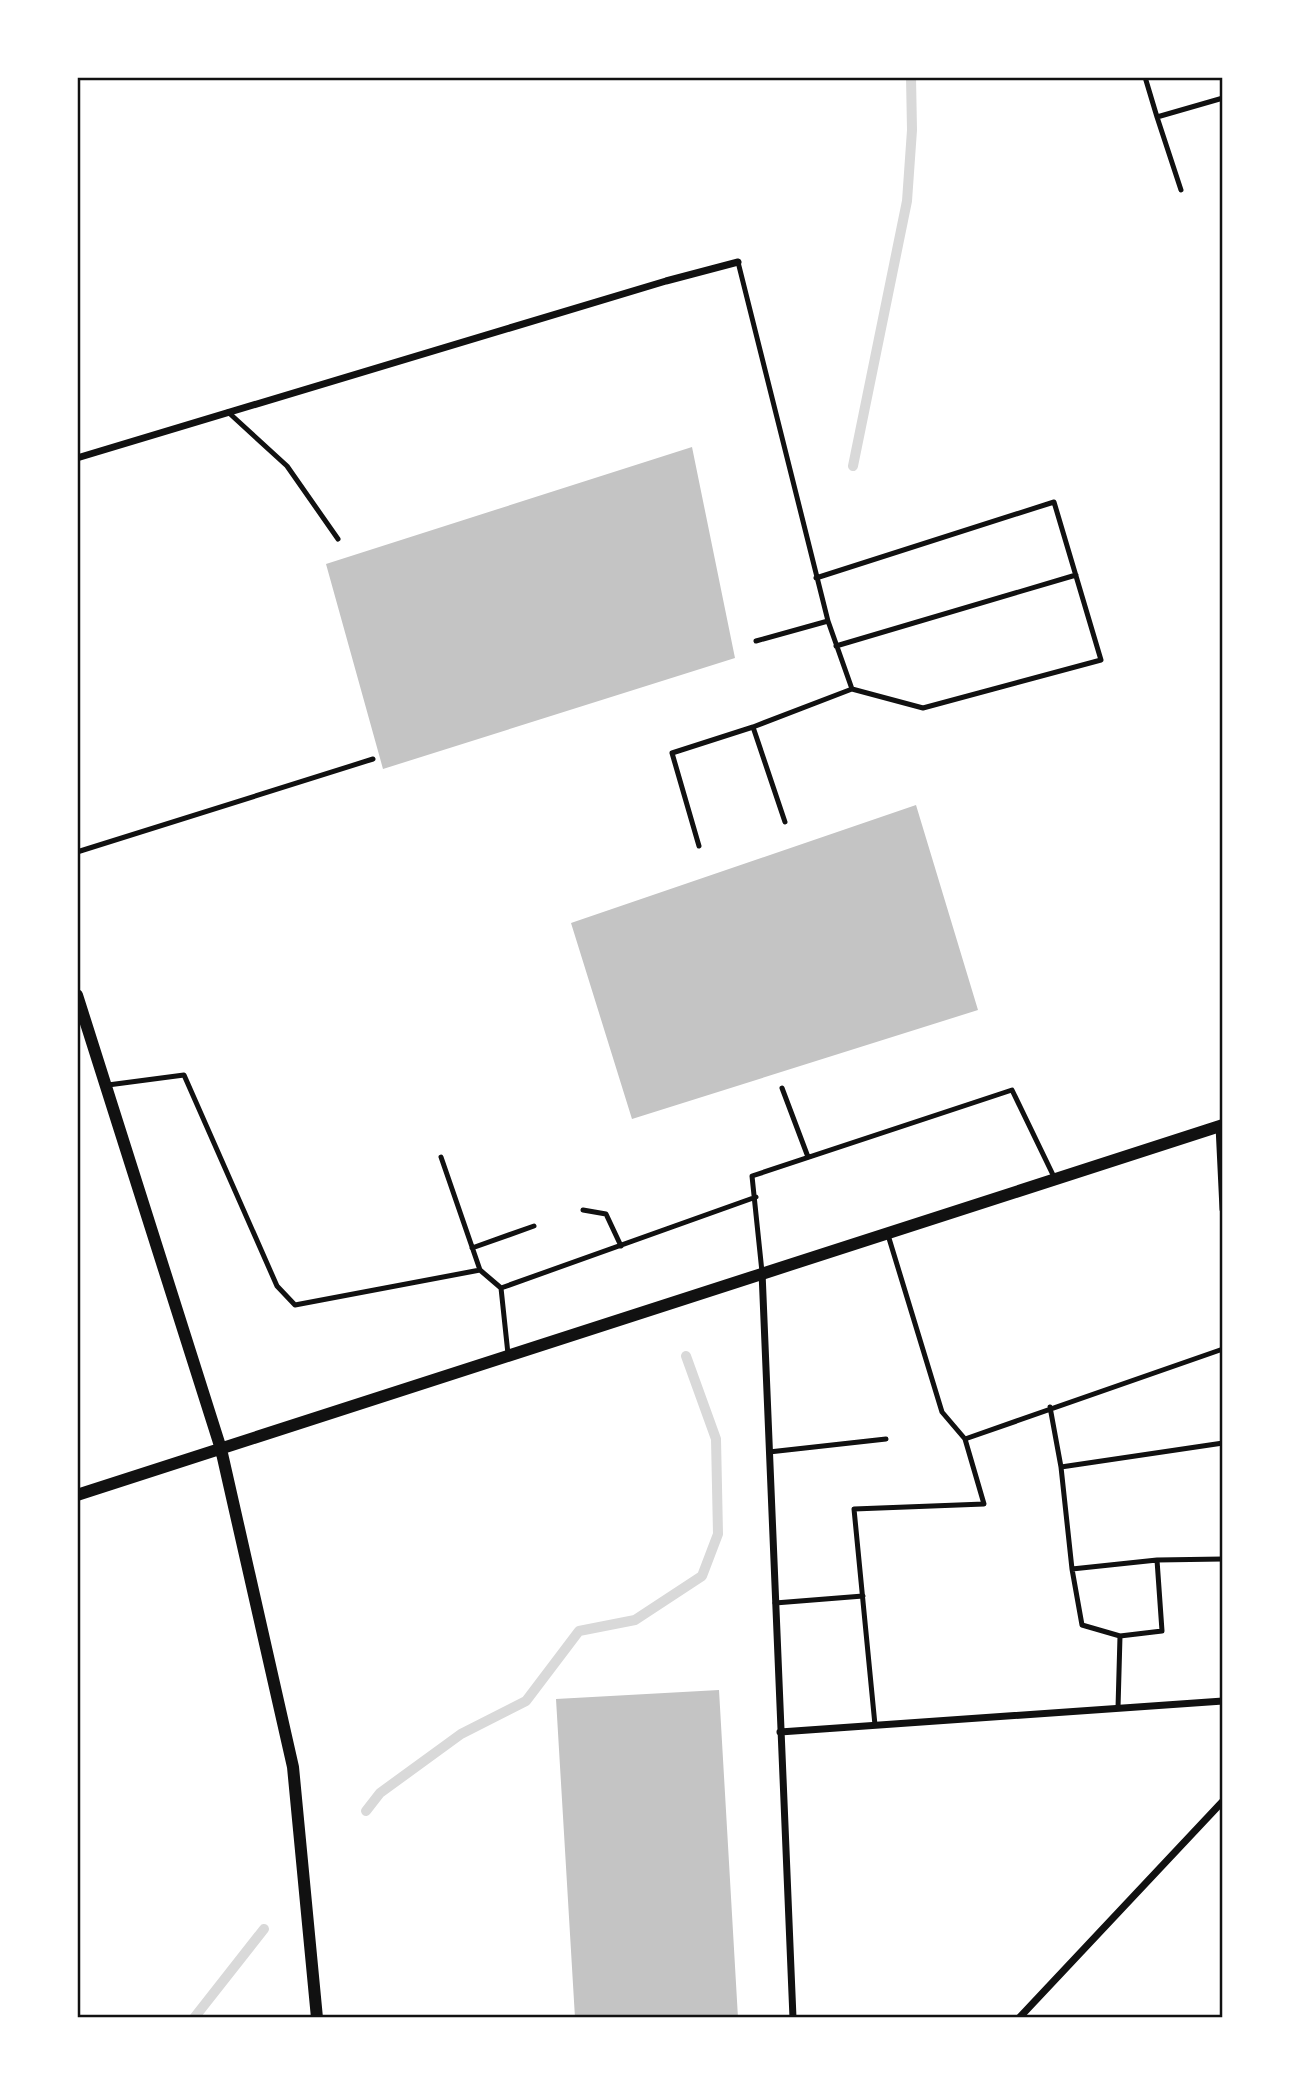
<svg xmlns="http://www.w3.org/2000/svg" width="1300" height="2095" font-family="'Varela Round',sans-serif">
	<rect width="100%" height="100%" fill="#fff"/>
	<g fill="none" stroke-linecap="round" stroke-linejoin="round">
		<path stroke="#d9d9d9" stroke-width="10" d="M 853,466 L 907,201 L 912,130 L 911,77
			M 366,1811 L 380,1793 L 461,1734 L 526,1701 L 579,1631 L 635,1620 L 702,1576 L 718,1534 L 716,1439 L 686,1356
			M 194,2018 L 264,1929"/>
	</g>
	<path fill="#c4c4c4" d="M 692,447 L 735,658 L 383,769 L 326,564 Z
		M 916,805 L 978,1010 L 632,1119 L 571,923 Z
		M 719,1690 L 738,2018 L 575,2018 L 556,1699 Z"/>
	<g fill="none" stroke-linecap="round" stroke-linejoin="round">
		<path stroke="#111" stroke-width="5" d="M 1145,77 L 1157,117 L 1223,98
			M 1157,117 L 1181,190
			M 738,262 L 828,621 L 756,641
			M 228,412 L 287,466 L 338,539
			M 816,578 L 1054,502 L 1101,660 L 923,708 L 852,689 L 828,621
			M 836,646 L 1076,575
			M 785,822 L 753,727 L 852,689
			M 699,846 L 672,753 L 753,727
			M 77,852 L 373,759
			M 108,1085 L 184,1075 L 277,1286 L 295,1305 L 480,1270 L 501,1288
			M 782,1088 L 808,1157
			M 441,1157 L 480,1270
			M 583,1210 L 606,1214 L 621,1246
			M 888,1235 L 942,1412 L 965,1439 L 1223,1349
			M 472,1248 L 534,1226
			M 762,1272 L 752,1176 L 1012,1090 L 1055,1179
			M 508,1354 L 501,1288 L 756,1197
			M 1050,1407 L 1061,1467 L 1072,1569
			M 769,1452 L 886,1439
			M 1061,1467 L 1223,1443
			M 775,1603 L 863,1596
			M 1120,1636 L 1082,1625 L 1072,1569 L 1157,1560
			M 1118,1708 L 1120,1636 L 1162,1631 L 1157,1560 L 1223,1559
			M 875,1725 L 854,1509 L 984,1504 L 965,1439"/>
		<path stroke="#111" stroke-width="7" d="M 77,458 L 666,281 L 738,262
			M 1219,1126 L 1223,1209
			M 762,1272 L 793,2018
			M 780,1732 L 1223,1701
			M 1019,2018 L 1223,1801"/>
		<path stroke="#111" stroke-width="12" d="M 77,995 L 221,1449 L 293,1767 L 317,2018
			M 77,1495 L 1223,1125"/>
	</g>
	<rect width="1300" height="2095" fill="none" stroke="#ffffff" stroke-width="158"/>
	<rect x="79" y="79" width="1142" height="1937" fill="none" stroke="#111" stroke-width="2.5"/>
</svg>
